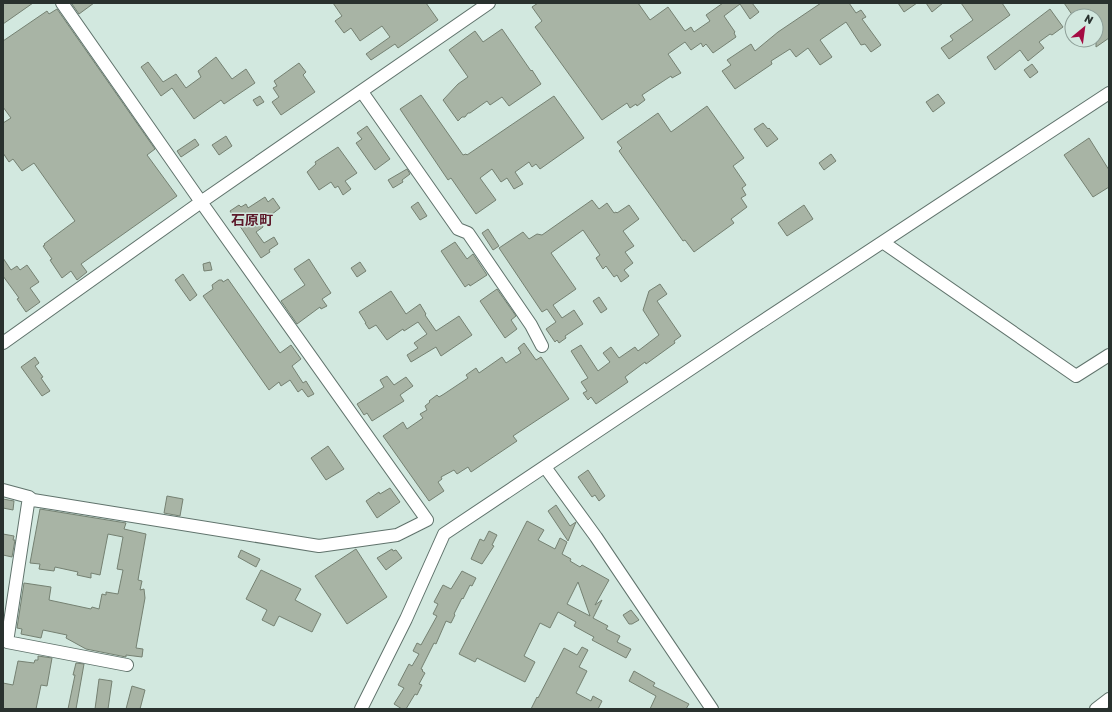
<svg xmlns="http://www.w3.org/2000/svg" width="1112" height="712" font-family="Rubik,'Noto Sans JP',sans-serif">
	<rect width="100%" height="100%" fill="#d2e8df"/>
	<path fill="#a8b4a5" stroke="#758172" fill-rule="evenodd" d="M 3,3 L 33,3 L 3,24 Z
		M 74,3 L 94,3 L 79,14 L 72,4 Z
		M 333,3 L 426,3 L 438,20 L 398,48 L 395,44 L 371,60 L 366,54 L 390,37 L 382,26 L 360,41 L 351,28 L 344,33 L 335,21 L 342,16 Z
		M 538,3 L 638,3 L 650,20 L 668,7 L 685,31 L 691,27 L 694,32 L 710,21 L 706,15 L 723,3 L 752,3 L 759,12 L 750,19 L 740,4 L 724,16 L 735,32 L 734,33 L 736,37 L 713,53 L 706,44 L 703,47 L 701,43 L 691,50 L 685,42 L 668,54 L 681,73 L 672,78 L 671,76 L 642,95 L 645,100 L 637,106 L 636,104 L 630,108 L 627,103 L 602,120 L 535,27 L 542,21 L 532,7 Z
		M 821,3 L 849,3 L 856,13 L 861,10 L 866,17 L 862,19 L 881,45 L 871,52 L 865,44 L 861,45 L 846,22 L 820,40 L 832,57 L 820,65 L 808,48 L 796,57 L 790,49 L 771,61 L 772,64 L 735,89 L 722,71 L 731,65 L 727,60 L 751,44 L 755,51 L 778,32 Z
		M 898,3 L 917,3 L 904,12 Z
		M 926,3 L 943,3 L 932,12 Z
		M 961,3 L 1002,3 L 1010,15 L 949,59 L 941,48 L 953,40 L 950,36 L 973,20 Z
		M 1064,3 L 1109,3 L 1109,38 L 1096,47 L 1096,16 L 1073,16 Z
		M 57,9 L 155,149 L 147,155 L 177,196 L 81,264 L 87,272 L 77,280 L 71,271 L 62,278 L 50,260 L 52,259 L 43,246 L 45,245 L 44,244 L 75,221 L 34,163 L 22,171 L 13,159 L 9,162 L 3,153 L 3,123 L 11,118 L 3,107 L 3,41 L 47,11 L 49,14 Z
		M 1050,9 L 1063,27 L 1052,35 L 1050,34 L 1039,42 L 1044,48 L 1028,61 L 1020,50 L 995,70 L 987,57 Z
		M 502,29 L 531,71 L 532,70 L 541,84 L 509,106 L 502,97 L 490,105 L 487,101 L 470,113 L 468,113 L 465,117 L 462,117 L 458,121 L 443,100 L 458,84 L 468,77 L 449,50 L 475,31 L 483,42 Z
		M 216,57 L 232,79 L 246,69 L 255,83 L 224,104 L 221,100 L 194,119 L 172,88 L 161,96 L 141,67 L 148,62 L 163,82 L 176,74 L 186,88 L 201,77 L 198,71 Z
		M 299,63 L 306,72 L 303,75 L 315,92 L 281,115 L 272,102 L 279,97 L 273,88 L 277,86 L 274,81 Z
		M 1032,64 L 1038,72 L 1030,78 L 1024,70 Z
		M 938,94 L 945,103 L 933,112 L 926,102 Z
		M 421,95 L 463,155 L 466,154 L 467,155 L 554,96 L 584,138 L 540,169 L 536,164 L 532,167 L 529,162 L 515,172 L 523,184 L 514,189 L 507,178 L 501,182 L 492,169 L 480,178 L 496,200 L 476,214 L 451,178 L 448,180 L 400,109 Z
		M 260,96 L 264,102 L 257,106 L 253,100 Z
		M 707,106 L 744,158 L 733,166 L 746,185 L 742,188 L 746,195 L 741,198 L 747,207 L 731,219 L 734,223 L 694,252 L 685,240 L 683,241 L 619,151 L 622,148 L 617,142 L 658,113 L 671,132 Z
		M 763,123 L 768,129 L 769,128 L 778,139 L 767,147 L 754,129 Z
		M 367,126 L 390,159 L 375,170 L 356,143 L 362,139 L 357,133 Z
		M 226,136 L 232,146 L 219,155 L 212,145 Z
		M 1089,138 L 1109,170 L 1109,187 L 1093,197 L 1064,155 Z
		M 195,139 L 199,145 L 181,157 L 177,151 Z
		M 338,147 L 357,173 L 345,181 L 351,189 L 343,195 L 338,186 L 335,188 L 331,182 L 319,190 L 307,172 L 316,164 L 315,162 Z
		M 831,154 L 836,161 L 824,170 L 819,163 Z
		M 407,169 L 410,174 L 402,180 L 403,182 L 393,188 L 388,180 Z
		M 265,197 L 268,202 L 273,198 L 280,208 L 267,218 L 268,220 L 262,224 L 263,227 L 256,232 L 264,243 L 274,237 L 278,244 L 269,250 L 270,252 L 261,258 L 230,211 L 239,205 L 241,207 L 246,204 L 248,208 Z
		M 592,200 L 599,209 L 607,203 L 614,213 L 616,212 L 617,213 L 629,205 L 639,219 L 623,231 L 634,246 L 625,252 L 633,263 L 624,270 L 629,276 L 621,282 L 617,275 L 614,277 L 606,266 L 603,269 L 596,258 L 600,255 L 583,230 L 551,253 L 576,289 L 553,305 L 562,318 L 574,310 L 583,324 L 565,336 L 566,338 L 559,343 L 557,340 L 555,342 L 546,329 L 556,322 L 547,309 L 542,312 L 499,248 L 523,232 L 529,239 L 537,234 L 542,235 Z
		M 418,202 L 427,216 L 420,220 L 411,207 Z
		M 804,205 L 813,219 L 787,236 L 778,223 Z
		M 488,229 L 499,246 L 493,250 L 482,233 Z
		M 455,242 L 467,259 L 473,254 L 487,275 L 470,286 L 469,284 L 465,287 L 441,251 Z
		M 3,258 L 11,270 L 17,266 L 20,270 L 27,265 L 39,282 L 30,288 L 40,302 L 26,312 L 17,299 L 19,298 L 3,276 Z
		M 309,259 L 331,293 L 322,299 L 327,306 L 321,309 L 320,307 L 297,324 L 281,301 L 305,285 L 294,269 Z
		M 210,262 L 212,270 L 204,271 L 203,264 Z
		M 360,262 L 366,271 L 357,277 L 351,268 Z
		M 183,274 L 197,295 L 190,301 L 175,280 Z
		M 228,279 L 280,353 L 291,345 L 301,359 L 292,366 L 303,383 L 306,381 L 314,394 L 308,397 L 302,389 L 298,392 L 290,380 L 281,386 L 279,382 L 269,390 L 203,296 L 213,289 L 212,285 L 219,280 L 222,280 L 223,282 Z
		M 660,284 L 667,294 L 657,301 L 681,336 L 674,341 L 675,343 L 646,364 L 645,362 L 625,377 L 628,382 L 596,404 L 591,397 L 588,400 L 583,393 L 587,391 L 581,382 L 588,378 L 571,351 L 581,345 L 598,371 L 610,362 L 603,353 L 611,347 L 619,358 L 635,347 L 638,351 L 659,335 L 643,310 L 649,291 Z
		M 497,289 L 516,316 L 511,320 L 517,329 L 505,338 L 480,301 Z
		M 391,291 L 406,314 L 420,304 L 426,314 L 425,315 L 436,331 L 459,316 L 472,335 L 441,356 L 436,347 L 411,362 L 407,355 L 418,348 L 414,343 L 427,334 L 418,322 L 404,331 L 403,329 L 387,340 L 376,325 L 369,329 L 365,323 L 366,323 L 359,312 Z
		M 599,297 L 607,309 L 601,313 L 593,301 Z
		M 524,343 L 536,360 L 541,357 L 569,399 L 513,436 L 517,441 L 471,472 L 468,467 L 457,474 L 454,470 L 441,477 L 442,479 L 438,482 L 444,491 L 429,501 L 383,436 L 403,422 L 407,429 L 423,418 L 420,414 L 427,410 L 425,406 L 430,402 L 429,401 L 437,395 L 439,397 L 444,394 L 468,378 L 466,375 L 476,368 L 479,373 L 502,357 L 506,363 L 521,353 L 518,348 Z
		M 35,357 L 39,363 L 35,366 L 43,377 L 41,378 L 50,391 L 42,396 L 21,367 Z
		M 387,376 L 394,385 L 406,377 L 413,386 L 400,395 L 404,401 L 372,421 L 367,413 L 364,415 L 357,404 L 384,387 L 380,380 Z
		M 328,446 L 344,469 L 326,480 L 311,458 Z
		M 588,470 L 605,496 L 599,501 L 595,495 L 592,497 L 578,477 Z
		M 390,488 L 400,502 L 377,518 L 366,501 L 379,492 L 380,494 Z
		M 167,496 L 183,499 L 180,516 L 164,513 Z
		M 3,499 L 14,501 L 13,510 L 3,508 Z
		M 556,505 L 570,526 L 576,522 L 568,541 L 548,511 Z
		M 40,509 L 126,523 L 124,529 L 146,534 L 138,580 L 142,581 L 140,590 L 144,589 L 145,598 L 136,648 L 143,649 L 142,657 L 126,655 L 126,657 L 86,649 L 66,638 L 67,635 L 43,630 L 41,638 L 21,634 L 22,629 L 17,628 L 24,583 L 51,587 L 49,600 L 91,609 L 92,607 L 99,609 L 102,594 L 106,595 L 106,592 L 118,594 L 123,570 L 117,569 L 123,537 L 108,534 L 100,575 L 91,573 L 91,578 L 77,575 L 78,572 L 55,567 L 54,571 L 39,569 L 40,564 L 30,563 Z
		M 527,521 L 544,530 L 538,540 L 555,549 L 560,538 L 567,542 L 562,554 L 571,559 L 570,561 L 580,567 L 582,565 L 609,580 L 595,605 L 602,600 L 593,618 L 608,626 L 606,629 L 620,636 L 617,642 L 631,649 L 626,658 L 592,640 L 594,637 L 574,626 L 576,622 L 558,612 L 550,628 L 540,623 L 524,656 L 535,662 L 525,682 L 477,658 L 475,662 L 459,654 ZM 578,582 L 589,613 L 590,616 L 567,604 Z
		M 489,531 L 497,535 L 492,545 L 494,546 L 482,564 L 471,559 L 480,539 L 484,541 Z
		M 3,534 L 14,536 L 13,540 L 15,540 L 12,557 L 3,555 Z
		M 356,549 L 387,597 L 347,624 L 315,576 Z
		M 392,549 L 393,551 L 396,550 L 402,558 L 386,570 L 377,558 Z
		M 241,550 L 260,559 L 256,567 L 238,557 Z
		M 261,570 L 301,589 L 295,600 L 321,614 L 312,632 L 279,616 L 274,626 L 262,620 L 267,610 L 246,599 Z
		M 462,571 L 476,578 L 472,586 L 470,585 L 463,599 L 462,598 L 454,614 L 455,615 L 451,623 L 446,621 L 436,644 L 434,643 L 421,669 L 423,670 L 422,671 L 425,673 L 419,684 L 422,685 L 417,695 L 415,694 L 406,709 L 402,709 L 394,704 L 404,688 L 398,685 L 409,664 L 412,666 L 419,654 L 413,651 L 417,643 L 421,645 L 437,616 L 433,614 L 438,604 L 434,602 L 443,585 L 451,589 Z
		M 631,610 L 639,620 L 632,624 L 629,624 L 623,615 Z
		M 582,647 L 588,650 L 579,667 L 587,671 L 576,693 L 591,701 L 593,696 L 602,701 L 598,709 L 531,709 L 537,697 L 538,698 L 564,648 L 577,655 Z
		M 38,656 L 52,658 L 47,686 L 41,685 L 36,709 L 3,709 L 3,683 L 13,685 L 18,661 L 34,663 L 35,660 L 38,660 Z
		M 76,663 L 84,664 L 76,709 L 68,709 L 75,675 L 73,675 Z
		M 634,671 L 655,683 L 653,686 L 689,704 L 686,709 L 650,709 L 656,696 L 629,681 Z
		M 99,679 L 112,681 L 108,709 L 95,709 Z
		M 132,686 L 145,690 L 140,709 L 126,709 Z"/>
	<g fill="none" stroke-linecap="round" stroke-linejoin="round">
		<defs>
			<path id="minor" d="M 362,92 L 458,229 L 468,233 L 531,325 L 542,346
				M 884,243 L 1076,376 L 1109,355
				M 3,343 L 201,202 L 489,3
				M 545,467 L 596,537 L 712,709
				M 3,490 L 29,497 L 33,500 L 319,546 L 397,535 L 427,520 L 201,202 L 62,3
				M 29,497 L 7,642 L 127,665
				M 361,709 L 406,619 L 444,534 L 746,332 L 1109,93
				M 1096,709 L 1109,699"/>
		</defs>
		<use href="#minor" stroke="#60736c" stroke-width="14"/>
		<use href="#minor" stroke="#fff" stroke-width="12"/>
	</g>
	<g text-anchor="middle" stroke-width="3" stroke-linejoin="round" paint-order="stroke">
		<g font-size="14" font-weight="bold" fill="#5c1829" stroke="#d2e8df">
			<text x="252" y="225">石原町</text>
		</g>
	</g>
	<rect width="1112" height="712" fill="none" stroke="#29312e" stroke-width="8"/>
	<g transform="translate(1084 28) rotate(29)"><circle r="19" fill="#d2e8df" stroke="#8e9f98"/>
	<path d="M0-3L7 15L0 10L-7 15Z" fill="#a40b42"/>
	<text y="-6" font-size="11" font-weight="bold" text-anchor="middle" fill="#29312e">N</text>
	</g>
</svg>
